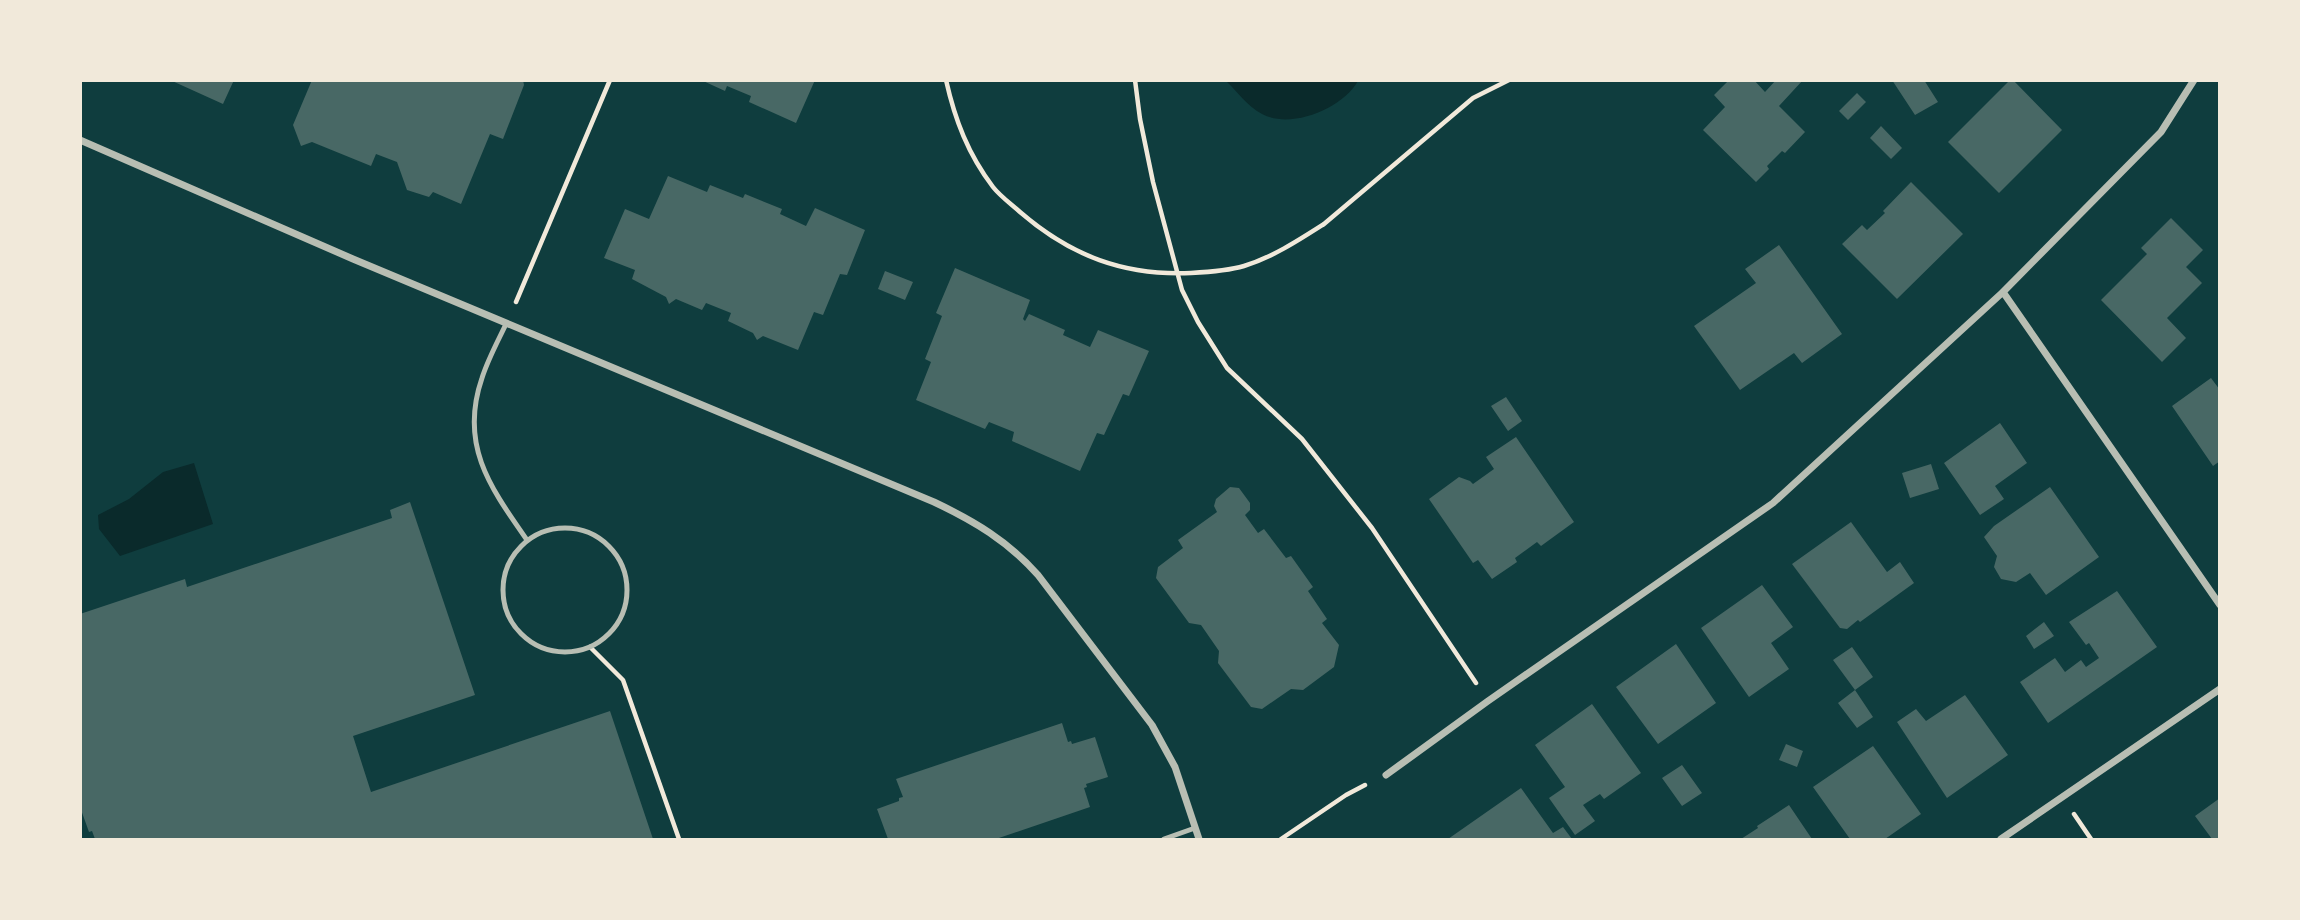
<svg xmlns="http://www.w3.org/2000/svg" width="2300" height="920" font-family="Arial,sans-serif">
	<rect width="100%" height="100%" fill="#0f3d3e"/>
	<path fill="#0a2a2b" d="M 1226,81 L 1358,81 C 1343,108 1291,130 1262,114 C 1247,106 1238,92 1226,81 Z
		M 194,463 L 213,524 L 120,556 L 99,529 L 98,515 L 129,499 L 163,472 Z"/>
	<path fill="#486865" d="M 170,80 L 234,80 L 223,104 Z
		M 312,80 L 523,80 L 524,85 L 503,139 L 490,134 L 461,204 L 433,192 L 429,197 L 407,190 L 397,162 L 376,154 L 371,166 L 312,142 L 301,146 L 293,125 Z
		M 701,80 L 815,80 L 796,123 L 749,102 L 751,96 L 727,86 L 725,91 Z
		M 1729,80 L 1754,80 L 1765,92 L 1776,80 L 1803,80 L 1779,106 L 1805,132 L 1785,153 L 1782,151 L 1767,166 L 1769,169 L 1756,182 L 1703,130 L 1725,107 L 1714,95 Z
		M 1892,80 L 1924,80 L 1938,102 L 1915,115 Z
		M 2010,80 L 2013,80 L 2062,130 L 1999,193 L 1948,142 Z
		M 1857,93 L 1866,102 L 1848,120 L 1839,111 Z
		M 1881,126 L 1902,148 L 1891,159 L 1870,138 Z
		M 668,176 L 707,192 L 710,185 L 743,198 L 745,194 L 782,209 L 780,214 L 806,226 L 815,208 L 865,230 L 847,275 L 840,274 L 823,315 L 814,312 L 798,350 L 763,336 L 757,340 L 753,333 L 728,321 L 731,313 L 706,303 L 702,310 L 676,299 L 669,304 L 666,297 L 632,279 L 635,270 L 604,258 L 625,209 L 649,219 Z
		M 1911,182 L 1963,234 L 1897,299 L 1842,244 L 1862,225 L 1867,230 L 1885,213 L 1883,211 Z
		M 2171,218 L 2203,250 L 2186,267 L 2202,283 L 2167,318 L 2186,338 L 2162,362 L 2101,300 L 2147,254 L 2141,248 Z
		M 1779,245 L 1842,334 L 1802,363 L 1794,353 L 1740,390 L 1694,326 L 1756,283 L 1745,269 Z
		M 955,268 L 1030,300 L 1023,319 L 1025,321 L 1029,314 L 1065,330 L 1063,335 L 1090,347 L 1098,330 L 1149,351 L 1129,396 L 1123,394 L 1104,435 L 1097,433 L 1080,471 L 1012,441 L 1014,432 L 989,422 L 985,429 L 916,400 L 931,362 L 925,359 L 942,316 L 936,313 Z
		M 885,271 L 913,282 L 905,300 L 878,289 Z
		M 2211,378 L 2220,390 L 2220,461 L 2213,466 L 2172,406 Z
		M 1506,397 L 1522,421 L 1508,431 L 1491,406 Z
		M 2000,423 L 2027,463 L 1995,486 L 2004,499 L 1980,515 L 1944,463 Z
		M 1516,437 L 1574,522 L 1541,546 L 1537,542 L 1515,558 L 1517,562 L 1492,579 L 1478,560 L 1473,563 L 1429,499 L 1459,477 L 1470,481 L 1473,484 L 1494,469 L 1486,457 Z
		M 1931,464 L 1939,489 L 1910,498 L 1902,473 Z
		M 1230,487 L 1239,488 L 1250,503 L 1250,510 L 1245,515 L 1258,533 L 1264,529 L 1286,558 L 1291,556 L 1313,587 L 1308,591 L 1327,619 L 1322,623 L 1339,645 L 1334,667 L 1303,690 L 1291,689 L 1262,709 L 1251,707 L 1218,663 L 1219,651 L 1201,625 L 1189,623 L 1156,578 L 1158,567 L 1183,548 L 1178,540 L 1217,512 L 1214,506 L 1216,499 Z
		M 2050,487 L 2099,557 L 2046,595 L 2030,573 L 2016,582 L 2001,579 L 1994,567 L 1997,556 L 1984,537 L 1994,526 Z
		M 410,502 L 475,695 L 353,736 L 371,792 L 610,711 L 653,839 L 95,839 L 92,831 L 89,832 L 80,807 L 80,614 L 185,579 L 187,587 L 392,518 L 390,510 Z
		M 1851,522 L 1887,572 L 1900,562 L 1914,583 L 1860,622 L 1858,620 L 1847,629 L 1840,628 L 1792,564 Z
		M 1762,585 L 1793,627 L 1771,643 L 1789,669 L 1749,697 L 1701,628 Z
		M 2117,591 L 2157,647 L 2048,723 L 2020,682 L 2055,658 L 2065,672 L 2081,660 L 2086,667 L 2099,658 L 2089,643 L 2086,645 L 2069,622 Z
		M 2044,622 L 2054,636 L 2034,649 L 2026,636 Z
		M 1676,644 L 1716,703 L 1658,744 L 1616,687 Z
		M 1852,647 L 1873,677 L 1855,690 L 1873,717 L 1857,728 L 1838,703 L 1855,690 L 1833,660 Z
		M 1965,695 L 2008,755 L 1947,798 L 1897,722 L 1916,709 L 1926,721 Z
		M 1592,704 L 1641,773 L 1604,799 L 1600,794 L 1583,805 L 1595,821 L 1575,835 L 1549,798 L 1565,787 L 1535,745 Z
		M 1062,723 L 1068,742 L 1071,741 L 1072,744 L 1095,737 L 1108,777 L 1086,784 L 1087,787 L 1084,788 L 1090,807 L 996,839 L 888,839 L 877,809 L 899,801 L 899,798 L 903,797 L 896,779 Z
		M 1786,744 L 1803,751 L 1797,767 L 1779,760 Z
		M 1873,746 L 1921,814 L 1885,839 L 1850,839 L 1813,787 Z
		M 1682,765 L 1702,793 L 1682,806 L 1662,778 Z
		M 1521,788 L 1553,833 L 1563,827 L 1572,839 L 1448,839 Z
		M 2220,798 L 2220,839 L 2212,839 L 2195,816 Z
		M 1789,805 L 1812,839 L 1741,839 L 1758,828 L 1757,826 Z"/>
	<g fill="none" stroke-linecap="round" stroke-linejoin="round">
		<path stroke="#f1e9da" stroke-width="4.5" d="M 946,80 C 955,120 968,154 993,187 C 1000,196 1011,204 1020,212 C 1071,256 1124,276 1191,273 C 1209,272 1227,271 1244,266 C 1273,257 1299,240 1324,224 L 1473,98 L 1509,80
			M 1135,80 L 1140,119 L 1153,182 L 1182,290 L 1198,322 L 1227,368 L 1302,439 L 1372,528 L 1476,683
			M 516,302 L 610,80
			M 590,647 L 623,680 L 679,839
			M 2074,814 L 2091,839
			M 1281,839 L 1346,795 L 1365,785"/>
		<path stroke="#b8beb3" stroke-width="5" d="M 506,324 C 498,341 488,359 482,378 C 459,445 490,487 527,540
			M503 590a62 62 0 1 1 124 0a62 62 0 1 1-124 0Z
			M 1164,839 L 1195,828"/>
		<path stroke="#b8beb3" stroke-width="7" d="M 80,140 L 353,259 L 934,502 C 974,521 1008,541 1038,575 L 1152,725 L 1175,767 L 1199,839
			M 2003,292 L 2220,605
			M 1386,775 L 1488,701 L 1773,503 L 2003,292 L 2161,132 L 2194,80
			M 2001,839 L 2220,689"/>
	</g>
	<rect width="2300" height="920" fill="none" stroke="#f1e9da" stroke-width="164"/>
</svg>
